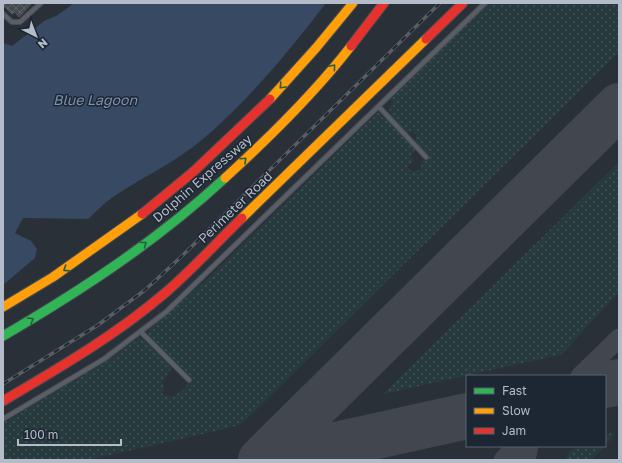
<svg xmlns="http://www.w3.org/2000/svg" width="622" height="463" font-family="'Golos Text',sans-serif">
	<defs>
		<pattern id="green-dots" width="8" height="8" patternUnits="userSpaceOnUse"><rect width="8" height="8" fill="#273a3e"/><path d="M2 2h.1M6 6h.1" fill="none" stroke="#445559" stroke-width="1.8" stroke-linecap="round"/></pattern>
		<pattern id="building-cross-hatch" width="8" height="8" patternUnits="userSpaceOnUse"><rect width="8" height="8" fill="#444950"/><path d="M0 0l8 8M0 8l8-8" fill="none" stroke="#5d6168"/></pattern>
	</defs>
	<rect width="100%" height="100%" fill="#2a3038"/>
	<path fill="url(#green-dots)" d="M 489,3 L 619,3 L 619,52 L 243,423 L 229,428 L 88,460 L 3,460 L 3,423 L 113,357 L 139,338 L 145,339 L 173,366 L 162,382 L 164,389 L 162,394 L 173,397 L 185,388 L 190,379 L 148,337 L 147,334 L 149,330 L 203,283 L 378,112 L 382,113 L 381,116 L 384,119 L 387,117 L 415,147 L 414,152 L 410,156 L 414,160 L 407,167 L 411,171 L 420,170 L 423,160 L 428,156 L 416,143 L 416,135 L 412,131 L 407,133 L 390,116 L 391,114 L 389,111 L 393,101 L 389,101 Z
		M 619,162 L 619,292 L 563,353 L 559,355 L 383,394 Z
		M 614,432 L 613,437 L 605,446 L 605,435 Z
		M 581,446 L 605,446 L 591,460 L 565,460 L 571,450 Z"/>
	<path fill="#384963" d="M 82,3 L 326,3 C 289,51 250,99 203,139 C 177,161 145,176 116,195 C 106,201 97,211 88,219 L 23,218 L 15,233 L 31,241 L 37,249 L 35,258 L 3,285 L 3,43 L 12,46 L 44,21 L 56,16 L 73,4 Z"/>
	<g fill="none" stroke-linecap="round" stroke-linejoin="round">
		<path stroke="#42464e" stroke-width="19" d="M 580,376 L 619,338
			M 605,394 L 619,389
			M 503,460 L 516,446
			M 526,460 L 529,446"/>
		<path stroke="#42464e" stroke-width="46" d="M 605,385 L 619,382
			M 261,460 L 619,106
			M 268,460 L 467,416"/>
	</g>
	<path fill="url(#building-cross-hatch)" stroke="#52575f" d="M 3,3 L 32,3 L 19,17 L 15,12 L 12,14 L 3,5 Z"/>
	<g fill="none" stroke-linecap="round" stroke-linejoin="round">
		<defs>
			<path id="lane" d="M 3,14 L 12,22 L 20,22 L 41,3
				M 379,107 L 426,157
				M 141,332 L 189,380
				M 3,419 L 104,359 L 166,312 L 485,3"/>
			<path id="fast" d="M 3,336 C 82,290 158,240 225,178"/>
			<path id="slow" d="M 270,99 L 316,48 L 353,3
				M 225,178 C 270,137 314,94 351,46
				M 242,218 L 426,39
				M 3,307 L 53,277 L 142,214"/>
			<path id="jam" d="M 426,39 L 463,3
				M 351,46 L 384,3
				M 142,214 L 193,172 L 270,99
				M 3,401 C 59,368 116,335 165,293 C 192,270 216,243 242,218"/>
		</defs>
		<use href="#lane" stroke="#484c53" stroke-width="6"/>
		<use href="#fast" stroke="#484c53" stroke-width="11"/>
		<use href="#slow" stroke="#484c53" stroke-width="11"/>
		<use href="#jam" stroke="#484c53" stroke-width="11"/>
		<use href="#lane" stroke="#5a5e66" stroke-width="4"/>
		<use href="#fast" stroke="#30b455" stroke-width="9"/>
		<use href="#slow" stroke="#ff9f0a" stroke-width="9"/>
		<use href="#jam" stroke="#e5322d" stroke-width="9"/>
		<defs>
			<path id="rail" d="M 3,384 L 98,325 L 145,290 L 182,256 L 440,3"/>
		</defs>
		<use href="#rail" stroke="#595d64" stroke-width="3.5"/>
		<use href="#rail" stroke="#1d2633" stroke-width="2" stroke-dasharray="6" stroke-linecap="butt"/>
	</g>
	<defs><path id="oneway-chevron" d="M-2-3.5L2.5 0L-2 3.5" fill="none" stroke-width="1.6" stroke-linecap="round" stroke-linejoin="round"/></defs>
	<g stroke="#255f41">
		<use href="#oneway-chevron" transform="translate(333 67) rotate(-50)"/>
		<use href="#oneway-chevron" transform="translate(282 86) rotate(133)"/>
		<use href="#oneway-chevron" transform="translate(244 160) rotate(-43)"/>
		<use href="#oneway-chevron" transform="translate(144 244) rotate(-37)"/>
		<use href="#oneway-chevron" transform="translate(66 269) rotate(147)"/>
		<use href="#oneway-chevron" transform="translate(31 320) rotate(-30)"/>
	</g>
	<g text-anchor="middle" stroke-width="3" stroke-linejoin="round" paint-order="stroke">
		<g font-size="13" fill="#b4bcc9" stroke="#1d2633">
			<text transform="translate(202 178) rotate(-41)" y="5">Dolphin Expressway</text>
			<text transform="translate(235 207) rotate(-44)" y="5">Perimeter Road</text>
		</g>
		<g font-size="14" font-style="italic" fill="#7c92b1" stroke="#1d2633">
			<text x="95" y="105">Blue Lagoon</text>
		</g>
	</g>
	<rect width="622" height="463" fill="none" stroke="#b4bcc9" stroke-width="8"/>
	<rect x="466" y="375" width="140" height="72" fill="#1d2633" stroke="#59626f"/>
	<rect x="474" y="388" width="20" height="6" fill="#30b455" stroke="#59626f"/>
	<text x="502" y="395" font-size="12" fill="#b4bcc9">Fast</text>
	<rect x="474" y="408" width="20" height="6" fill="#ff9f0a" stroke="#59626f"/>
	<text x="502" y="415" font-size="12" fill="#b4bcc9">Slow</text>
	<rect x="474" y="428" width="20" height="6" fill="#e5322d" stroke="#59626f"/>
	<text x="502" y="435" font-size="12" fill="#b4bcc9">Jam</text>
	<g transform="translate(36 36) rotate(138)" stroke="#1d2633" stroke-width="3" paint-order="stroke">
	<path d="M0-3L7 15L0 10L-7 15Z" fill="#b4bcc9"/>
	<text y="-6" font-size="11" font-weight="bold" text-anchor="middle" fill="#b4bcc9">N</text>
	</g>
	<path d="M18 439v6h103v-6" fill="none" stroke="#b4bcc9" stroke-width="2"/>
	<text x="24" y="439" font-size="12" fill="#b4bcc9" stroke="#1d2633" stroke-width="3" paint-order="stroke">100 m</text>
</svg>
